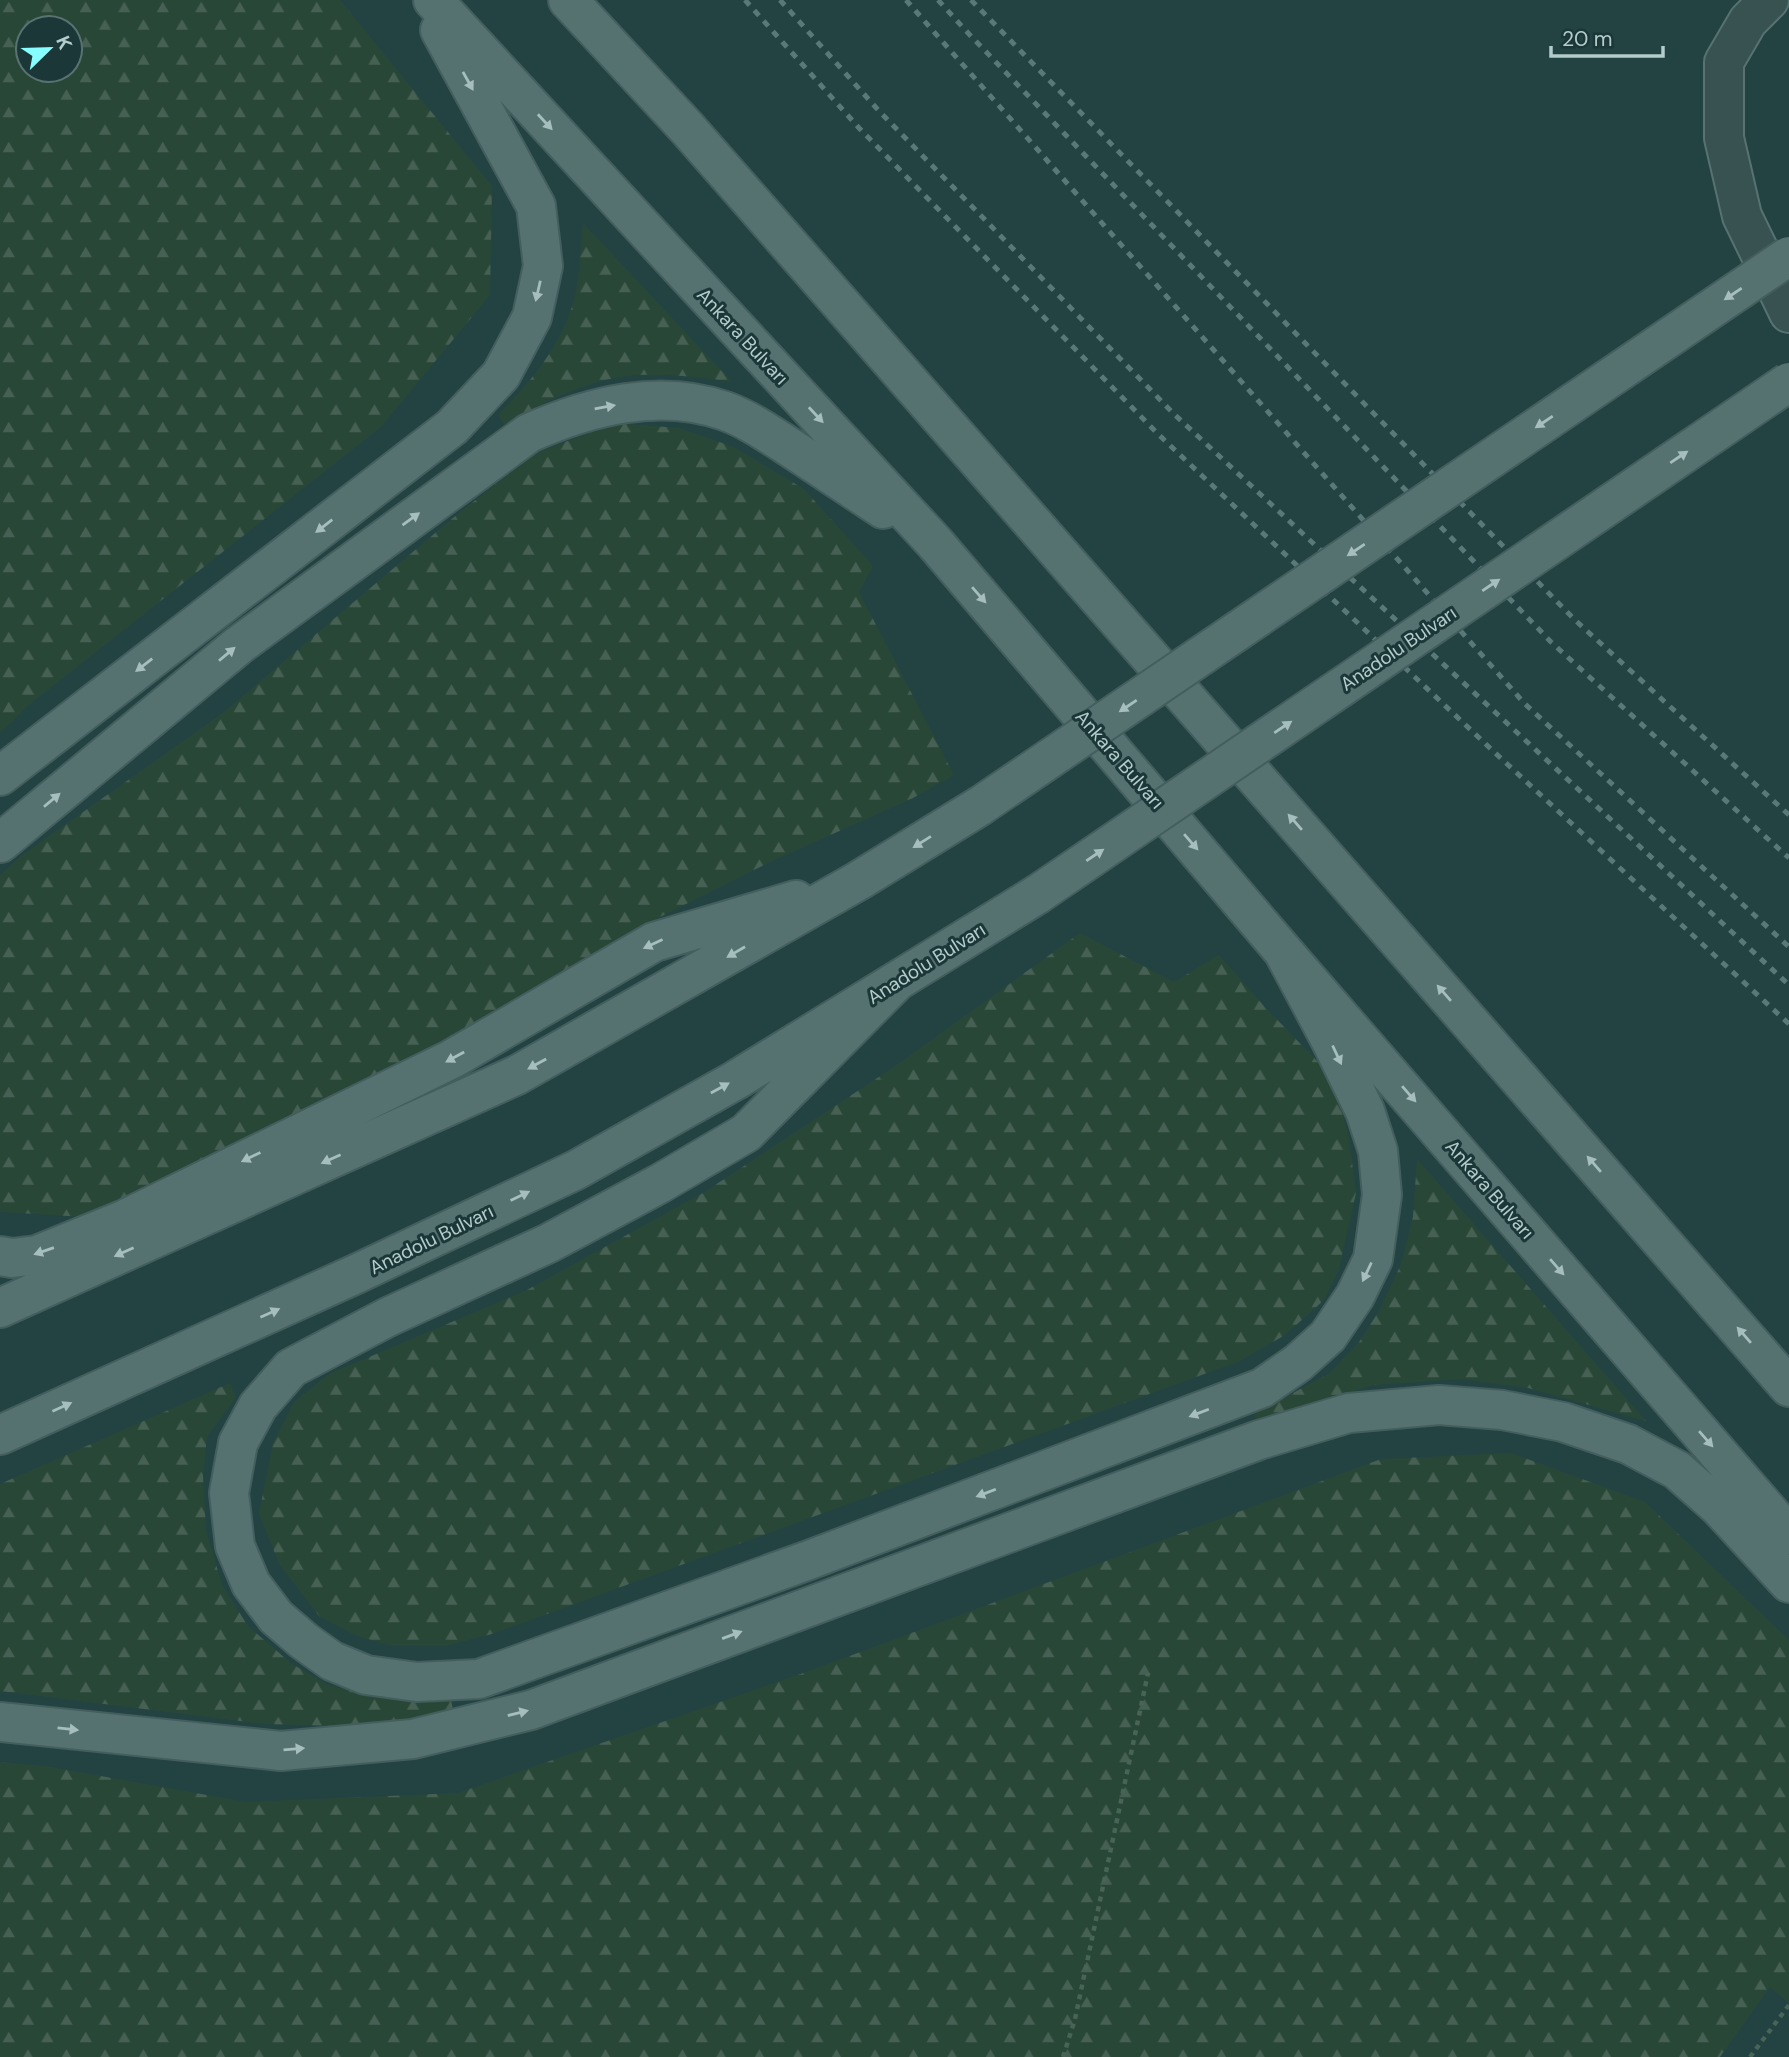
<svg xmlns="http://www.w3.org/2000/svg" width="1789" height="2057" font-family="'DM Sans',sans-serif">
	<defs>
		<pattern id="forest-firs" width="22" height="20" patternUnits="userSpaceOnUse" patternTransform="scale(1.75)"><rect width="22" height="20" fill="#294737"/><path d="M5 1l3.5 6h-7zM16 11l3.5 6h-7z" fill="#466053"/></pattern>
	</defs>
	<rect width="100%" height="100%" fill="#234242"/>
	<path fill="url(#forest-firs)" fill-rule="evenodd" d="M 0,0 L 340,0 L 492,186 L 490,295 L 381,427 L 30,704 L 0,733 ZM 28,28 L 70,28 L 70,70 L 28,70 Z
		M 583,223 L 732,382 C 701,377 671,374 640,375 C 592,377 546,401 505,425 L 498,415 C 531,381 562,346 574,299 C 580,275 580,248 583,223 Z
		M 615,423 L 679,428 L 734,447 L 804,489 L 873,566 L 859,592 L 954,775 L 913,798 L 768,863 L 636,929 L 380,1078 L 85,1217 L 0,1212 L 0,875 L 21,856 L 224,712 L 460,512 L 536,453 Z
		M 1080,933 L 1174,982 L 1219,955 L 1263,1005 L 1318,1062 L 1337,1091 L 1349,1139 L 1356,1193 L 1339,1269 L 1323,1301 L 1285,1335 L 1240,1361 L 492,1634 L 445,1646 L 393,1646 L 357,1636 L 319,1616 L 279,1564 L 259,1513 L 273,1443 L 294,1402 L 329,1374 L 525,1291 L 703,1193 L 894,1067 Z
		M 1417,1159 L 1646,1421 L 1528,1388 L 1462,1379 L 1374,1385 L 1257,1420 L 1254,1414 L 1330,1373 L 1359,1342 L 1379,1311 L 1401,1264 L 1413,1217 Z
		M 230,1383 L 236,1397 L 207,1437 L 203,1475 L 206,1530 L 222,1585 L 248,1626 L 292,1664 L 327,1684 L 369,1696 L 433,1702 L 451,1700 L 454,1714 L 377,1727 L 265,1724 L 0,1691 L 0,1484 Z
		M 1511,1453 L 1645,1502 L 1789,1640 L 1789,2003 L 1770,1987 L 1720,2057 L 0,2057 L 0,1762 L 45,1766 L 246,1802 L 458,1793 L 809,1671 L 1381,1459 Z"/>
	<g fill="none" stroke-linecap="round" stroke-linejoin="round">
		<defs>
			<path id="minor" d="M 1769,0 L 1748,21 L 1724,62 L 1724,138 L 1742,216 L 1789,313"/>
			<path id="major" d="M 433,0 L 935,543 L 1283,951 L 1789,1535
				M 568,0 L 687,128 L 1789,1387
				M 0,776 L 452,427 L 501,375 L 532,317 L 543,266 L 536,206 L 440,30
				M 0,843 L 239,645 L 529,433 C 590,406 659,388 725,411 C 750,420 772,436 794,450 C 824,470 853,489 883,509
				M 895,983 L 746,1133 L 659,1184 L 549,1243 L 388,1317 L 291,1368 L 258,1406 L 238,1443 L 229,1493 L 235,1546 L 251,1584 L 276,1617 L 304,1641 L 332,1661 L 366,1675 L 417,1682 L 479,1679 L 809,1560 L 1262,1388 L 1298,1363 L 1328,1336 L 1355,1296 L 1373,1259 L 1382,1195 L 1378,1151 L 1365,1111 L 1331,1041 L 1283,951
				M 0,1256 L 12,1258 L 37,1255 L 123,1220 L 452,1059 L 654,942 L 796,900
				M 0,1308 L 517,1075 L 858,881 L 980,806
				M 0,1435 L 356,1274 L 576,1170 L 736,1080 L 1038,894
				M 0,1722 L 281,1751 L 413,1739 L 531,1710 L 1259,1440 L 1349,1413 L 1439,1405 L 1502,1410 L 1563,1422 L 1628,1444 L 1677,1470 L 1719,1507 L 1789,1583"/>
		</defs>
		<use href="#minor" stroke="#587272" stroke-width="42"/>
		<use href="#major" stroke="#445e5e" stroke-width="42"/>
		<path stroke="#476456" stroke-width="4.5" stroke-dasharray="5 5" stroke-linecap="butt" d="M 1063,2057 L 1075,2019 L 1148,1673
			M 1750,2057 L 1789,2005"/>
		<use href="#minor" stroke="#375251" stroke-width="38"/>
		<use href="#major" stroke="#557271" stroke-width="38"/>
		<path stroke="#597979" stroke-width="5" stroke-dasharray="7 7" stroke-linecap="butt" d="M 745,0 L 859,128 L 1159,435 L 1492,750 L 1789,1024
			M 780,0 L 879,111 L 1175,415 L 1789,985
			M 906,0 L 1524,703 L 1789,947
			M 938,0 L 969,34 L 1551,642 L 1789,858
			M 971,0 L 1575,620 L 1789,815"/>
		<defs>
			<path id="major-bridge" d="M 980,806 L 1789,256
				M 1038,894 L 1789,382"/>
		</defs>
		<use href="#major-bridge" stroke="#445e5e" stroke-width="42" stroke-linecap="butt"/>
		<use href="#major-bridge" stroke="#557271" stroke-width="38"/>
	</g>
	<defs><path id="oneway-solid" d="M-6-.8H1V-3.2L6.5 0L1 3.2V.8H-6Z" transform="scale(1.75)"/></defs>
	<g fill="#a6bebe">
		<use href="#oneway-solid" transform="translate(468 81) rotate(61)"/>
		<use href="#oneway-solid" transform="translate(545 122) rotate(47)"/>
		<use href="#oneway-solid" transform="translate(538 291) rotate(103)"/>
		<use href="#oneway-solid" transform="translate(1733 294) rotate(146)"/>
		<use href="#oneway-solid" transform="translate(605 407) rotate(-10)"/>
		<use href="#oneway-solid" transform="translate(816 415) rotate(47)"/>
		<use href="#oneway-solid" transform="translate(1544 422) rotate(146)"/>
		<use href="#oneway-solid" transform="translate(1679 457) rotate(-34)"/>
		<use href="#oneway-solid" transform="translate(411 519) rotate(-36)"/>
		<use href="#oneway-solid" transform="translate(324 526) rotate(142)"/>
		<use href="#oneway-solid" transform="translate(1356 550) rotate(146)"/>
		<use href="#oneway-solid" transform="translate(1491 585) rotate(-34)"/>
		<use href="#oneway-solid" transform="translate(979 595) rotate(49)"/>
		<use href="#oneway-solid" transform="translate(227 654) rotate(-40)"/>
		<use href="#oneway-solid" transform="translate(144 665) rotate(142)"/>
		<use href="#oneway-solid" transform="translate(1128 706) rotate(146)"/>
		<use href="#oneway-solid" transform="translate(1283 727) rotate(-34)"/>
		<use href="#oneway-solid" transform="translate(52 800) rotate(-40)"/>
		<use href="#oneway-solid" transform="translate(1295 822) rotate(-131)"/>
		<use href="#oneway-solid" transform="translate(922 842) rotate(148)"/>
		<use href="#oneway-solid" transform="translate(1191 842) rotate(49)"/>
		<use href="#oneway-solid" transform="translate(1095 855) rotate(-34)"/>
		<use href="#oneway-solid" transform="translate(653 944) rotate(155)"/>
		<use href="#oneway-solid" transform="translate(736 952) rotate(150)"/>
		<use href="#oneway-solid" transform="translate(1444 993) rotate(-131)"/>
		<use href="#oneway-solid" transform="translate(1337 1055) rotate(65)"/>
		<use href="#oneway-solid" transform="translate(455 1057) rotate(151)"/>
		<use href="#oneway-solid" transform="translate(537 1064) rotate(151)"/>
		<use href="#oneway-solid" transform="translate(720 1088) rotate(-29)"/>
		<use href="#oneway-solid" transform="translate(1409 1094) rotate(49)"/>
		<use href="#oneway-solid" transform="translate(251 1157) rotate(154)"/>
		<use href="#oneway-solid" transform="translate(331 1159) rotate(156)"/>
		<use href="#oneway-solid" transform="translate(1594 1164) rotate(-131)"/>
		<use href="#oneway-solid" transform="translate(520 1196) rotate(-26)"/>
		<use href="#oneway-solid" transform="translate(44 1251) rotate(161)"/>
		<use href="#oneway-solid" transform="translate(124 1252) rotate(156)"/>
		<use href="#oneway-solid" transform="translate(1557 1267) rotate(49)"/>
		<use href="#oneway-solid" transform="translate(1367 1272) rotate(115)"/>
		<use href="#oneway-solid" transform="translate(270 1313) rotate(-24)"/>
		<use href="#oneway-solid" transform="translate(1744 1335) rotate(-131)"/>
		<use href="#oneway-solid" transform="translate(62 1407) rotate(-24)"/>
		<use href="#oneway-solid" transform="translate(1199 1413) rotate(159)"/>
		<use href="#oneway-solid" transform="translate(1706 1439) rotate(49)"/>
		<use href="#oneway-solid" transform="translate(986 1493) rotate(159)"/>
		<use href="#oneway-solid" transform="translate(732 1635) rotate(-20)"/>
		<use href="#oneway-solid" transform="translate(518 1713) rotate(-14)"/>
		<use href="#oneway-solid" transform="translate(68 1729) rotate(6)"/>
		<use href="#oneway-solid" transform="translate(294 1749) rotate(-5)"/>
	</g>
	<g text-anchor="middle" stroke-width="6" stroke-linejoin="round" paint-order="stroke">
		<g font-size="19" fill="#b4cccc" stroke="#1c3737">
			<text transform="translate(743 336) rotate(47)" y="7">Ankara Bulvarı</text>
			<text transform="translate(1398 648) rotate(-34)" y="7">Anadolu Bulvarı</text>
			<text transform="translate(1120 759) rotate(49)" y="7">Ankara Bulvarı</text>
			<text transform="translate(926 963) rotate(-32)" y="7">Anadolu Bulvarı</text>
			<text transform="translate(1490 1189) rotate(49)" y="7">Ankara Bulvarı</text>
			<text transform="translate(431 1239) rotate(-26)" y="7">Anadolu Bulvarı</text>
		</g>
	</g>
	<g transform="translate(49 49) rotate(67)"><circle r="33" fill="#1c3737" stroke="#597373" stroke-width="2"/>
	<path d="M0-5L12 26L0 18L-12 26Z" fill="#86fdff"/>
	<text y="-10" font-size="19" font-weight="bold" text-anchor="middle" fill="#b4cccc">K</text>
	</g>
	<path d="M1551 46v10h112v-10" fill="none" stroke="#b4cccc" stroke-width="3.5"/>
	<text x="1562" y="46" font-size="21" fill="#b4cccc" stroke="#1c3737" stroke-width="5" paint-order="stroke">20 m</text>
</svg>
